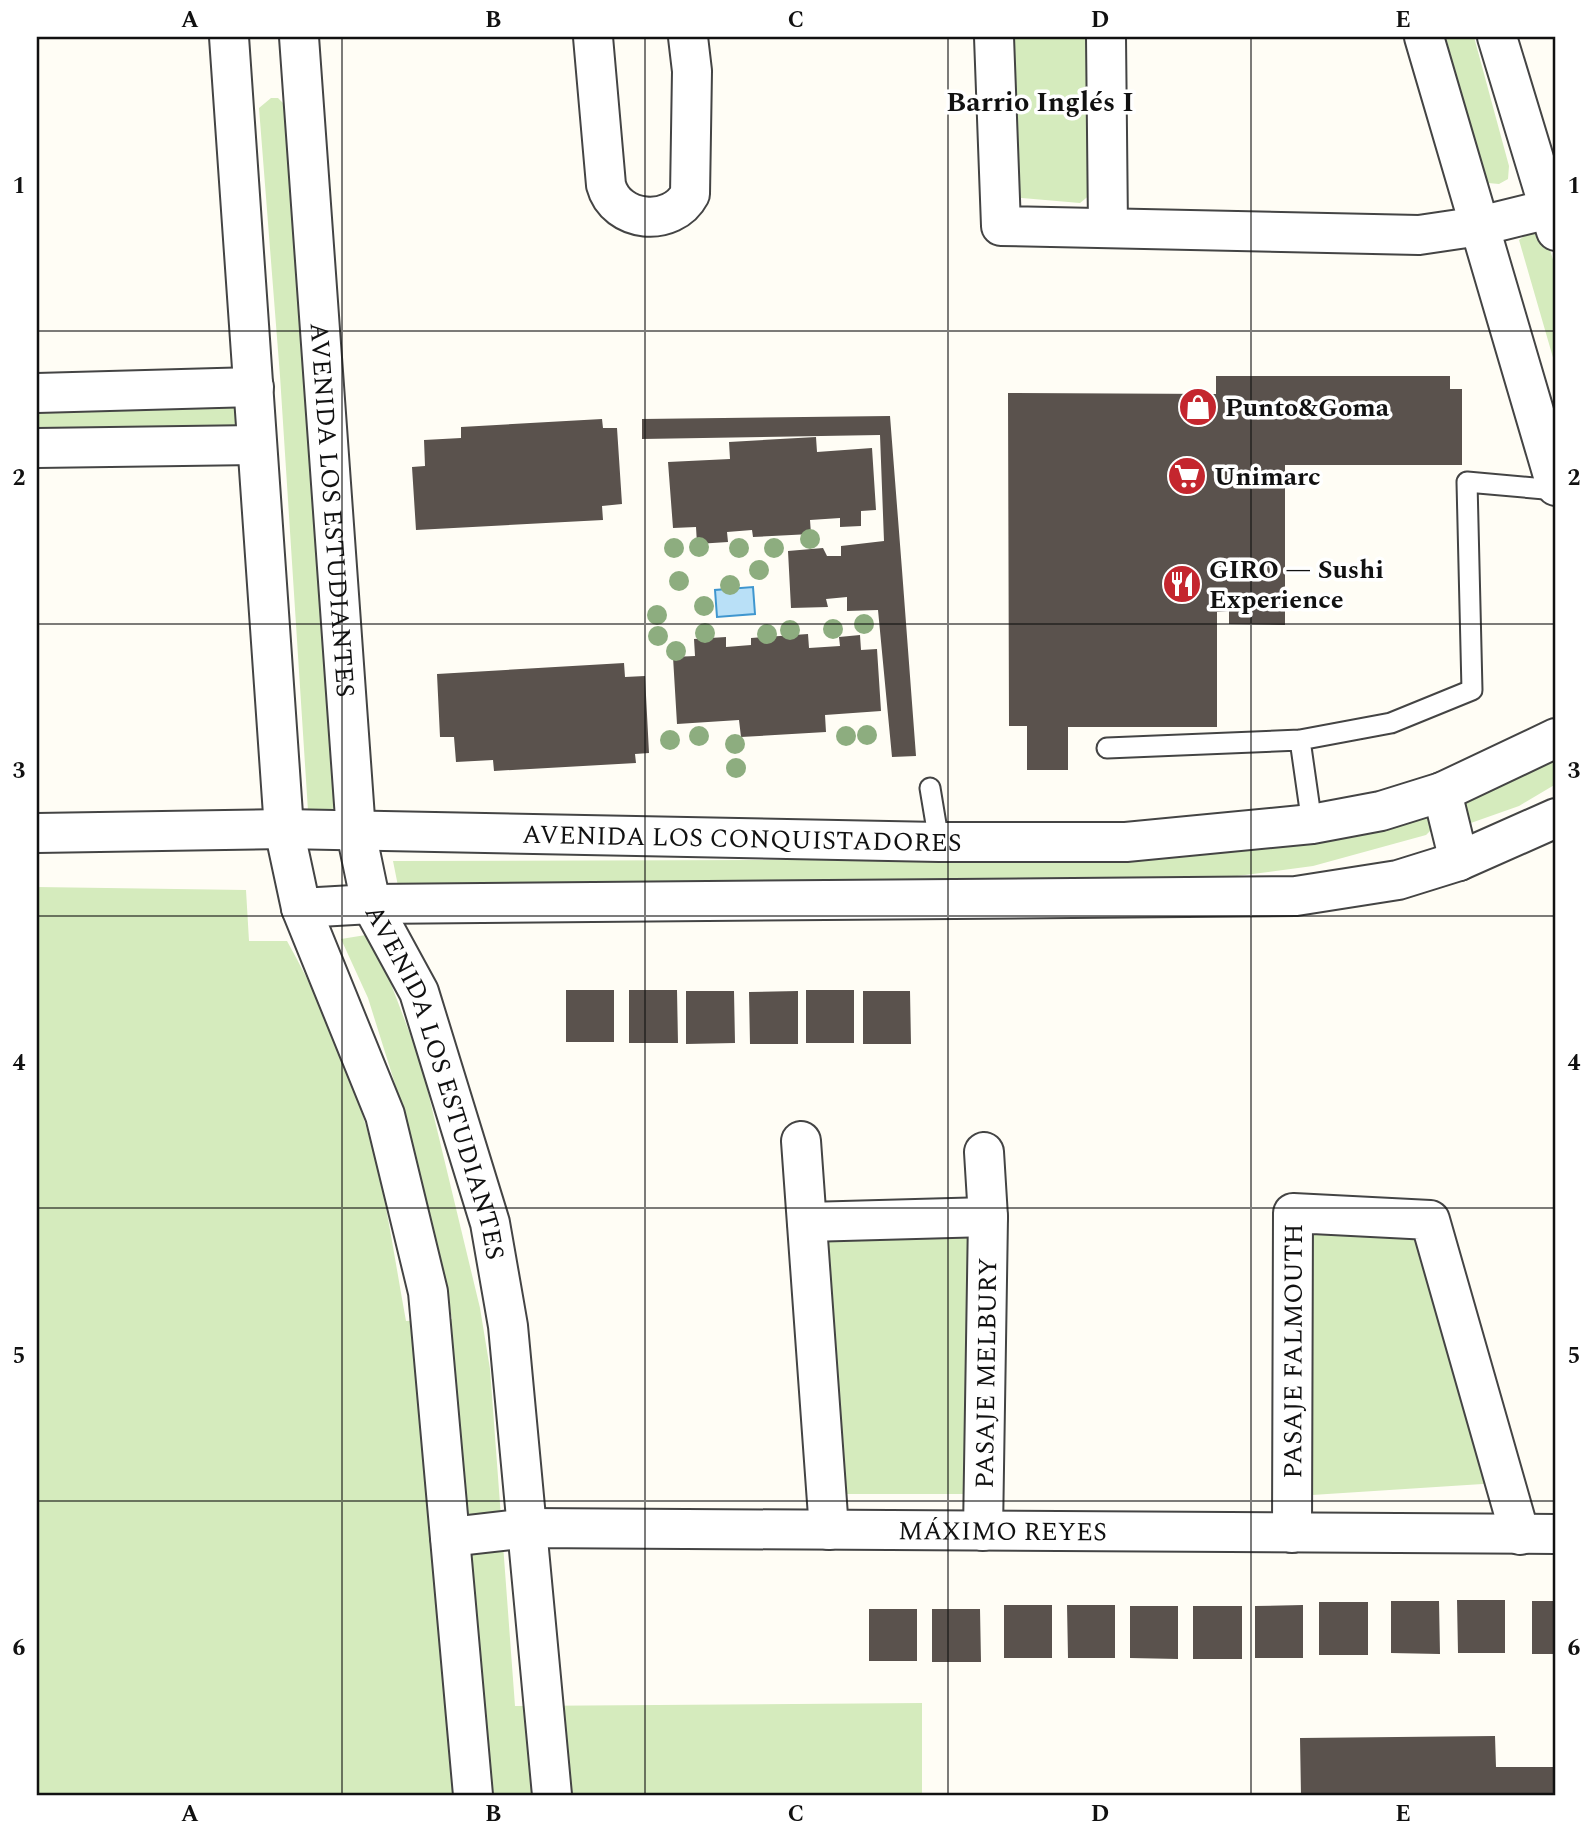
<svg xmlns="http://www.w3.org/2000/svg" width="1593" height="1832" font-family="Spectral,serif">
	<rect width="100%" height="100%" fill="#fffdf5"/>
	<path fill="#d5ebbd" d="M 1007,37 L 1095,37 L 1096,190 L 1080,203 L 1010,197 Z
		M 1446,37 L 1474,37 L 1509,166 L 1508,179 L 1499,184 L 1488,183 L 1476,153 Z
		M 271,98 L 278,98 L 287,107 L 341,808 L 308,811 L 280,376 L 259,108 Z
		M 1534,229 L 1546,236 L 1556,270 L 1556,368 L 1519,240 Z
		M 37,407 L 236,408 L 236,430 L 37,431 Z
		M 1556,751 L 1556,784 L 1519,806 L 1468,824 L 1460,799 Z
		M 1416,813 L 1430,817 L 1431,830 L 1426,835 L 1313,866 L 1237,876 L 1081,881 L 398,886 L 393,861 L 803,860 L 1034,855 Z
		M 37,887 L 246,890 L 249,941 L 287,941 C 322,1003 351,1073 371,1143 C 387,1201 395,1262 406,1321 L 452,1319 L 406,1119 L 368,998 L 341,939 L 372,934 L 421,1063 L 480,1308 L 490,1369 L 515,1706 L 922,1703 L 922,1795 L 37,1795 Z
		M 1309,1226 L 1422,1235 L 1498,1483 L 1312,1495 L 1302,1240 Z
		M 970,1228 L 973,1494 L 841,1494 L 820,1234 Z"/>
	<path fill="#b9e0f7" stroke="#3f96cf" stroke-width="2" d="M 753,587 L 755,614 L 717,617 L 715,590 Z"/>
	<path fill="#5a524d" d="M 1216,376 L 1450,376 L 1450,389 L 1462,389 L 1462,465 L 1285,465 L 1285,625 L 1229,624 L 1229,611 L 1217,612 L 1217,727 L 1068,727 L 1068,770 L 1027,770 L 1027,726 L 1009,726 L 1008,393 L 1216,394 Z
		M 890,416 L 902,570 L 916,756 L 892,757 L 878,610 L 847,611 L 847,597 L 826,599 L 828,607 L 791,608 L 788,551 L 823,548 L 827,556 L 841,556 L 841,546 L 884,541 L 880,435 L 642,439 L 642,419 Z
		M 602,419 L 603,428 L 617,428 L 622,504 L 602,506 L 603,520 L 416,530 L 412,467 L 425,466 L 424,440 L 461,438 L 461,427 Z
		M 816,437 L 817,452 L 872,448 L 876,510 L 861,511 L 861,526 L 840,527 L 840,518 L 810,520 L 811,534 L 753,537 L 752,530 L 727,532 L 728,542 L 697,544 L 696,527 L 673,528 L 668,462 L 730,459 L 729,442 Z
		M 808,634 L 809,648 L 840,646 L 839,637 L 860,635 L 861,650 L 877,649 L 881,711 L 825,715 L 826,732 L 741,737 L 739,720 L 677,724 L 673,657 L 695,656 L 694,639 L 726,637 L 726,647 L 751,645 L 751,638 Z
		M 624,663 L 625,677 L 645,676 L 649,753 L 635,754 L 636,763 L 494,771 L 493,760 L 456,762 L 454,737 L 440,737 L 437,674 Z
		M 566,990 L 614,990 L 614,1042 L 566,1042 Z
		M 629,990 L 677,990 L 678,1043 L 629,1043 Z
		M 806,990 L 854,990 L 854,1043 L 806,1043 Z
		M 686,991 L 734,991 L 735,1043 L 686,1044 Z
		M 798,991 L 798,1044 L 750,1044 L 749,992 Z
		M 863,991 L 910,991 L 911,1044 L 863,1044 Z
		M 1457,1600 L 1505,1600 L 1505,1653 L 1458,1653 Z
		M 1391,1601 L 1439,1601 L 1440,1654 L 1391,1653 Z
		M 1532,1601 L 1556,1601 L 1556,1654 L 1532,1654 Z
		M 1319,1602 L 1368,1602 L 1368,1655 L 1319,1655 Z
		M 1004,1605 L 1052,1605 L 1052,1658 L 1004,1658 Z
		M 1067,1605 L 1115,1605 L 1115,1658 L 1068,1658 Z
		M 1303,1605 L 1303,1658 L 1255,1658 L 1255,1606 Z
		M 1130,1606 L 1178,1606 L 1178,1659 L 1130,1658 Z
		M 1193,1606 L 1242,1606 L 1242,1659 L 1193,1659 Z
		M 869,1609 L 917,1609 L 917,1661 L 869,1661 Z
		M 932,1609 L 980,1609 L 981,1662 L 932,1662 Z
		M 1495,1736 L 1496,1767 L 1556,1767 L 1556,1795 L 1301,1795 L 1300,1738 Z"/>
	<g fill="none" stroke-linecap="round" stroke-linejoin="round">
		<defs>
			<path id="service" d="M 1300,740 L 1312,824
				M 1107,748 L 1300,740 L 1391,723 L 1472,690 L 1467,482 L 1556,490
				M 930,788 L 939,842"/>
			<g id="minor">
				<path d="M 593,37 L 606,185 C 616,223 672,228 690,194 L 692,71 L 688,37"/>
				<path d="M 994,37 L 1001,226 L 1419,235 L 1480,226 L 1549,209"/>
				<path d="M 1106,37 L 1108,227"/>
				<path d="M 37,393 L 254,387"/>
				<path d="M 37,448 L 257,445"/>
				<path d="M 37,833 L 284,829"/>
				<path id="s1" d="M 371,904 L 419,992 L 490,1223 L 508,1326 L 552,1795"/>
				<path d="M 301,908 L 385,1115 L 428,1292 L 473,1795"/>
				<path d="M 801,1141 L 829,1530"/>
				<path d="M 807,1222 L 988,1217"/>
				<path id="s2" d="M 983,1531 L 988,1217 L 984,1152"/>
				<path id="s3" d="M 1292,1533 L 1293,1213 L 1430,1220 L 1520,1535"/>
				<path id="s4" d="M 450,1537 L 528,1528 L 1556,1534"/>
			</g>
			<g id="tertiary">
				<path d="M 229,37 L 284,829 L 301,908 L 371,904 L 1296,896 L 1398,880 L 1459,861 L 1556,818"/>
				<path id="s5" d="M 299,37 L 356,832 L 371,904"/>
				<path d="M 1424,37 L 1556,486"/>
				<path d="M 1497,37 L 1556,231"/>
				<path d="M 1442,792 L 1459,861"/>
				<path id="s6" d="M 284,829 L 939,842 L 1126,842 L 1312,824 L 1381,811 L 1442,792 L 1556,738"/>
			</g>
		</defs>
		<use href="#service" stroke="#444" stroke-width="23"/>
		<use href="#minor" stroke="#444" stroke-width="42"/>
		<use href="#tertiary" stroke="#444" stroke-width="42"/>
		<use href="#service" stroke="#fff" stroke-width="19"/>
		<use href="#minor" stroke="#fff" stroke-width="38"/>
		<use href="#tertiary" stroke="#fff" stroke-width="38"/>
	</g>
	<g fill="#8dad7f">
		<circle cx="810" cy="539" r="10"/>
		<circle cx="699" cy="547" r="10"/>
		<circle cx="674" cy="548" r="10"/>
		<circle cx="739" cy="548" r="10"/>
		<circle cx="774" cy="548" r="10"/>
		<circle cx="759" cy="570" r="10"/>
		<circle cx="679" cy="581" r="10"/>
		<circle cx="730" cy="585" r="10"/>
		<circle cx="704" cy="606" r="10"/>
		<circle cx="657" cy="615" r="10"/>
		<circle cx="864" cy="624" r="10"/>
		<circle cx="833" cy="629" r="10"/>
		<circle cx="790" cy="630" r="10"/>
		<circle cx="705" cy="633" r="10"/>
		<circle cx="767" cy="634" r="10"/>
		<circle cx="658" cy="636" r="10"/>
		<circle cx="676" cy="651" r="10"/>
		<circle cx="867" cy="735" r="10"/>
		<circle cx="699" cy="736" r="10"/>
		<circle cx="846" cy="736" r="10"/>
		<circle cx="670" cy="740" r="10"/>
		<circle cx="735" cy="744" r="10"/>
		<circle cx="736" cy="768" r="10"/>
	</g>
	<path fill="none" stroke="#111" stroke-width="2" stroke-opacity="0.55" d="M 342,37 L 342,1795M 645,37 L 645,1795M 948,37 L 948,1795M 1251,37 L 1251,1795M 37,331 L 1556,331M 37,624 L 1556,624M 37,916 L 1556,916M 37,1208 L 1556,1208M 37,1501 L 1556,1501"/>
	<defs>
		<symbol id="shop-disc" viewBox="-11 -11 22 22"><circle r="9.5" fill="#c4262e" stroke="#fff"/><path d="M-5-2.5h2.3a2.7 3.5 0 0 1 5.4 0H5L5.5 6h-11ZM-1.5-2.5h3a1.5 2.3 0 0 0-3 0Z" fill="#fff"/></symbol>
		<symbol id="supermarket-disc" viewBox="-11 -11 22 22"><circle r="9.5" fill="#c4262e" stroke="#fff"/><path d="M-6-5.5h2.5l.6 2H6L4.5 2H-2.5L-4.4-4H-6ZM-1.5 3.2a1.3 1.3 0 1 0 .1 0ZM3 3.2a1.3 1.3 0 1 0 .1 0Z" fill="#fff"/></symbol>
		<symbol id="restaurant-disc" viewBox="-11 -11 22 22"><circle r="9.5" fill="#c4262e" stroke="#fff"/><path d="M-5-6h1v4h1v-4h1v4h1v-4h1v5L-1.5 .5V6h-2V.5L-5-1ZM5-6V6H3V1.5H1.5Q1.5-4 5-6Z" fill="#fff"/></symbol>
	</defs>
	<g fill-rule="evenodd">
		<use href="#shop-disc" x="1176" y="385" width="44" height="44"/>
		<use href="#supermarket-disc" x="1165" y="454" width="44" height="44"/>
		<use href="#restaurant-disc" x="1160" y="562" width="44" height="44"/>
	</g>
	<g text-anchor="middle" stroke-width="7" stroke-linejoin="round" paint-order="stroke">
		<g font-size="26" font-weight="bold" fill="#111" stroke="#fff" text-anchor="start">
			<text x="1225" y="416">Punto&amp;Goma</text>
			<text x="1214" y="485">Unimarc</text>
			<text x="1209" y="578">GIRO — Sushi<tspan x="1209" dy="30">Experience</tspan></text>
		</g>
		<g font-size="26" fill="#111" stroke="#fff">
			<text dy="9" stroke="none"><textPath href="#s5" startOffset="474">AVENIDA LOS ESTUDIANTES</textPath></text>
			<text dy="9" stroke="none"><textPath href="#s6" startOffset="458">AVENIDA LOS CONQUISTADORES</textPath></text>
			<text dy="9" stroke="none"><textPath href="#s1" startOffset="191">AVENIDA LOS ESTUDIANTES</textPath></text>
			<text dy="9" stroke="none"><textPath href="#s3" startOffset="182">PASAJE FALMOUTH</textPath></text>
			<text dy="9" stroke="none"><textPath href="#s2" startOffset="158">PASAJE MELBURY</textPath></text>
			<text dy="9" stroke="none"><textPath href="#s4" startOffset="553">MÁXIMO REYES</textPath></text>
		</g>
		<g font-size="28" font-weight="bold" fill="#111" stroke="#fff">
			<text x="1040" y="111">Barrio Inglés I</text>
		</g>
	</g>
	<rect width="1593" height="1832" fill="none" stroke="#ffffff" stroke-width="77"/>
	<rect x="38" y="38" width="1516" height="1756" fill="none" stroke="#111" stroke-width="2.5"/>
	<g font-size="23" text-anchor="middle" font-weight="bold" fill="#111">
		<text x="190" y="27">A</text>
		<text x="493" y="27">B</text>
		<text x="796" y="27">C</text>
		<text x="1100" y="27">D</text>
		<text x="1403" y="27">E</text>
		<text x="19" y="193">1</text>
		<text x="1574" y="193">1</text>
		<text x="19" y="485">2</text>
		<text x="1574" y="485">2</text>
		<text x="19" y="778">3</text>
		<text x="1574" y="778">3</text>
		<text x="19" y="1070">4</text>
		<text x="1574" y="1070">4</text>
		<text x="19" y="1363">5</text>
		<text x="1574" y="1363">5</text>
		<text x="19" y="1655">6</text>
		<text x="1574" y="1655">6</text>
		<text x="190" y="1821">A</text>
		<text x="493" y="1821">B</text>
		<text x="796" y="1821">C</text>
		<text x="1100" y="1821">D</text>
		<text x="1403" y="1821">E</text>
	</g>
</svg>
